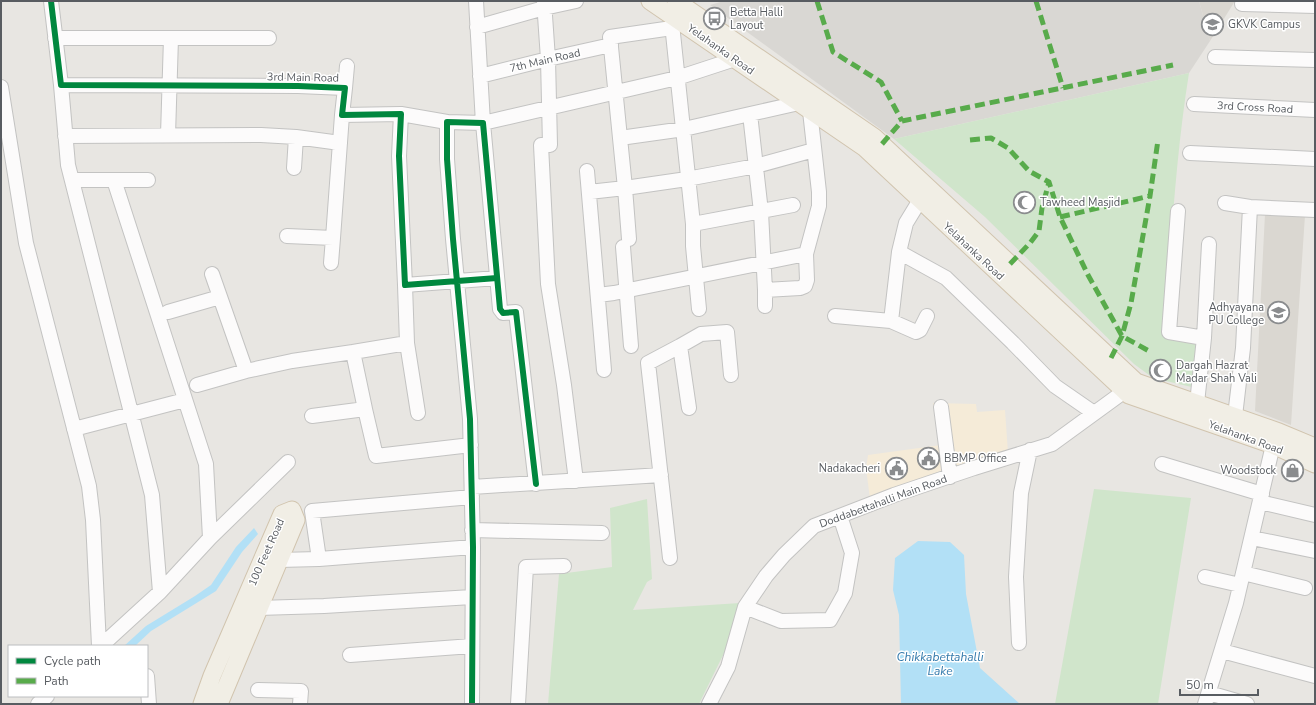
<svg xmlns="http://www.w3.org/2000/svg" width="1316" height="705" font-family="'Nunito Sans',sans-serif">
	<rect width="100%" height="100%" fill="#e8e6e2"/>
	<path fill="#f5ebd8" d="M 933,403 L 976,404 L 977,412 L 1005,410 L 1008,453 L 870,499 L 866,468 L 868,455 L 941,445 Z"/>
	<path fill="#d9d7d3" d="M 724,1 L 1199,1 L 1210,41 L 1189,73 L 894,139 L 710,5 Z"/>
	<path fill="#dad7d1" d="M 1199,1 L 1235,1 L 1210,41 Z
		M 1265,214 L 1305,215 L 1291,425 L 1255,411 Z"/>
	<path fill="#d0e5cb" d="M 1189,73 C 1175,160 1171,248 1164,335 L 1200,342 L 1196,388 L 1153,378 L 1134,364 L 985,217 L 894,139 Z
		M 1094,489 L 1191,498 L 1158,704 L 1055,704 Z
		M 647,499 L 652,579 L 647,582 L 633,610 L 740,603 L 726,649 L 699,704 L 548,704 L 559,574 L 612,567 L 610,508 Z"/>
	<path fill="#b2e0f6" d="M 254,528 L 258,534 L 242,552 L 216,591 L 151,631 L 135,646 L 124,646 L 146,626 L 195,596 L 211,585 L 236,547 Z
		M 918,541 L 950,542 L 964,555 L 966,594 L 980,668 L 1020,704 L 901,704 L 899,615 L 893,590 L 895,558 Z"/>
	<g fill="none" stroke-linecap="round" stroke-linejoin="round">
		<defs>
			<path id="minor" d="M 51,1 L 61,85 L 298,86 L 345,88 L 342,115 L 401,114 L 399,156 L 405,285 L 497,278
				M 476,1 L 483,123 L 677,78 L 735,59
				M 544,1 L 548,59 L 550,145 L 541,145 L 548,284 L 564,385 L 576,481
				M 1242,4 L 1315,6
				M 672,24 L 693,224 L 693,246 L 699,309
				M 477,27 L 544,8 L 576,1
				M 672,28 L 610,37 L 620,138 L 684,129 L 750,114
				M 55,38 L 269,38
				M 1215,57 L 1315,60
				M 480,76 L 548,59 L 611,45
				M 61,85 L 68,165 L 152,495 L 160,592
				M 1,87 L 26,243 L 89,486 L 93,520 L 99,646
				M 345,88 L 347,66
				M 799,103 L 750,114 L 761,212 L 765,290 L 800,288 L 805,286 L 807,280 L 806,254 L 819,206 L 819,192 L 810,111
				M 1194,104 L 1315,110
				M 401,114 L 447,122
				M 168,135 L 171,38
				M 65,136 L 261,135 L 296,137 L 294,168
				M 296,137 L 340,143
				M 1190,153 L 1315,159
				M 587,171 L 604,370
				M 72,180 L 148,180
				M 114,180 L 206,464 L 210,538
				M 589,192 L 625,188 L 620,138
				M 1225,203 L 1250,207 L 1315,210
				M 1178,211 L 1169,332 L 1204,338
				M 693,224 L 793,205
				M 287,236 L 333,238 L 342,115
				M 629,239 L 625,188 L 687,179 L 756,166 L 814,150
				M 623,247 L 631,346
				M 899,252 L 946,278 L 1013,343 L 1055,386 L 1094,413
				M 331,263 L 333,238
				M 212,274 L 246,371
				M 405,285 L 407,343
				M 765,290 L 765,306
				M 598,295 L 614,293 L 806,254
				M 168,312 L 220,297
				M 835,316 L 891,321 L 899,252 L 906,223 L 920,200
				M 891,321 L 916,332 L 920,330 L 927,316
				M 680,346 L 701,334 L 727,332 L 731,375
				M 353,352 L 407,343 L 418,413
				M 197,385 L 246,371 L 292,361 L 353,352 L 365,409
				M 1197,403 L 1204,338 L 1209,244
				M 941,407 L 950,477
				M 312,416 L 365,409 L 376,456 L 471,445
				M 1235,416 L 1243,348 L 1250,207
				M 74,429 L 185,400
				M 1162,464 L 1262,494
				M 472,487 L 661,475
				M 1260,502 L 1315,515
				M 472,530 L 602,533
				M 1252,538 L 1315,551
				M 670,558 L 648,363 L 680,346 L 689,408
				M 319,559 L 312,511 L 472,497
				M 279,560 L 319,559 L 473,547
				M 1243,573 L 1305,588
				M 1205,577 L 1240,585
				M 745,607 L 781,621 L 830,620 L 845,593 L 852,553 L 840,516
				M 258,608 L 324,606 L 472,597
				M 1019,643 L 1016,577 L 1021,493 L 1030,450
				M 101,646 L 160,592 L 210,538 L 288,462
				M 1222,651 L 1315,676
				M 350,655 L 472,646
				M 147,676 L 149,704
				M 258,690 L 301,691 L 300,704
				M 1209,693 L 1247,704
				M 38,704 L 47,696
				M 472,704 L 473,547 L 470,419 L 453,239 L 447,159 L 447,122 L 483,123 L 500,309 L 503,313 L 516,312 L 536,484
				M 518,704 L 526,567 L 564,566
				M 709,704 L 728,667 L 745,607 L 766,576 L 784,555 L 814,526 L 894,495 L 974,468 L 1052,444 L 1133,385
				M 1205,704 L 1236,603 L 1273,445"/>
			<path id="major" d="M 650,1 L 865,148 L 1129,395 L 1273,445 L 1315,464
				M 676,1 L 874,137 L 1136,382 L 1279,432 L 1315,447
				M 202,704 L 212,676 L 282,514 L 292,510 L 296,520 L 219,704"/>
		</defs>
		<use href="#minor" stroke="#c3c3c2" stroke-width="16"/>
		<use href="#major" stroke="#d1c4ae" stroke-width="19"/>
		<use href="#minor" stroke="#fcfbfb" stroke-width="14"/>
		<use href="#major" stroke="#f1eee5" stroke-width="17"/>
		<path stroke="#58ab4b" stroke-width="5" stroke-dasharray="10 5" stroke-linecap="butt" d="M 817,1 L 833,52 L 881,82 L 902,121
			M 1036,1 L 1063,88
			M 970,140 L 991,138 L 1008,148 L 1029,171 L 1049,182 L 1060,217 L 1088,275 L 1122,336 L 1149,351
			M 882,144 L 902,121 L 1173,65
			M 1060,217 L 1150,196
			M 1010,264 L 1030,243 L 1039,231 L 1042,208 L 1049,182
			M 1111,358 L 1122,336 L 1131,303 L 1150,196 L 1158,140"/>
		<defs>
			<path id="cycleway" d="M 51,1 L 61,85 L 298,86 L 345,88 L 342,115 L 401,114 L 399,156 L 405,285 L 497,278
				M 472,704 L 473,547 L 470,419 L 453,239 L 447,159 L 447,122 L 483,123 L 500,309 L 503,313 L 516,312 L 536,484"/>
		</defs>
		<use href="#cycleway" stroke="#fff" stroke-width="8"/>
		<use href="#cycleway" stroke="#00873e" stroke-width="6"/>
	</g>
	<defs>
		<symbol id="bus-ring" viewBox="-11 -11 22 22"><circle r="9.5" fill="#fff" stroke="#8a8c8e" stroke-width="1.5"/><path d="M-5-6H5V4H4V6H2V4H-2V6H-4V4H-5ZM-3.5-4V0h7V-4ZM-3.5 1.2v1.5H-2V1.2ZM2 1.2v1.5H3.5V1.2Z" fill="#8a8c8e"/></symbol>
		<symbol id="university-ring" viewBox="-11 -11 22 22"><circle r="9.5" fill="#fff" stroke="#8a8c8e" stroke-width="1.5"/><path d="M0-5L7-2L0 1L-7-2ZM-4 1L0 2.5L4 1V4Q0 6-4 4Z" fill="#8a8c8e"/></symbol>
		<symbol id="mosque-ring" viewBox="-11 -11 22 22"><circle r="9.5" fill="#fff" stroke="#8a8c8e" stroke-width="1.5"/><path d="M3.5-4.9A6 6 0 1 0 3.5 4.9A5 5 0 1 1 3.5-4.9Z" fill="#8a8c8e"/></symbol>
		<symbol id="civic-ring" viewBox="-11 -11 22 22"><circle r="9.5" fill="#fff" stroke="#8a8c8e" stroke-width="1.5"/><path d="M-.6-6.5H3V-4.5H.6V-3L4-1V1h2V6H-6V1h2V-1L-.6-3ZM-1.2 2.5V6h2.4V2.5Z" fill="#8a8c8e"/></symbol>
		<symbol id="shop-ring" viewBox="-11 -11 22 22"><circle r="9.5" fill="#fff" stroke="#8a8c8e" stroke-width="1.5"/><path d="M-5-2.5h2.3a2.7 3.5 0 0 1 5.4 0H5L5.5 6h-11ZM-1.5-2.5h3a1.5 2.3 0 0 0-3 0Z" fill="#8a8c8e"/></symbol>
	</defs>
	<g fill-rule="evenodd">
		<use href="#bus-ring" x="702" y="6" width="25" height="25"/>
		<use href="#university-ring" x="1200" y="12" width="25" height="25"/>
		<use href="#mosque-ring" x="1012" y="190" width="25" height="25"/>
		<use href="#university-ring" x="1266" y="300" width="25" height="25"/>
		<use href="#mosque-ring" x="1148" y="358" width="25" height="25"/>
		<use href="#civic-ring" x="916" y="446" width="25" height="25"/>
		<use href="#civic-ring" x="884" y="456" width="25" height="25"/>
		<use href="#shop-ring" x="1280" y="458" width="25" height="25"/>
	</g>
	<g text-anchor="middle" stroke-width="3" stroke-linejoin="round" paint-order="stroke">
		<g font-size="11" fill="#585c61" stroke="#fff" text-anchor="start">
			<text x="730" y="16">Betta Halli<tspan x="730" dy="13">Layout</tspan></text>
			<text x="1228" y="28">GKVK Campus</text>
			<text x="1040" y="206">Tawheed Masjid</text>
			<text x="1264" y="311" text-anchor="end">Adhyayana<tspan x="1264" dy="13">PU College</tspan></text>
			<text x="1176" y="369">Dargah Hazrat<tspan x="1176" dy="13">Madar Shah Vali</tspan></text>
			<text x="944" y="462">BBMP Office</text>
			<text x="880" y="472" text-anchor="end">Nadakacheri</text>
			<text x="1276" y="474" text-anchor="end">Woodstock</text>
		</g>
		<g font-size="11" fill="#585c61" stroke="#fff">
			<text transform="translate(721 49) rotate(35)" y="4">Yelahanka Road</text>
			<text transform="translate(545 60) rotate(-13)" y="4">7th Main Road</text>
			<text transform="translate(303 77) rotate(1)" y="4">3rd Main Road</text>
			<text transform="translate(1255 107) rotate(3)" y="4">3rd Cross Road</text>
			<text transform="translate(974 251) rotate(43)" y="4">Yelahanka Road</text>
			<text transform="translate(1246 437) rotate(20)" y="4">Yelahanka Road</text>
			<text transform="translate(883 501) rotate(-20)" y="4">Doddabettahalli Main Road</text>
			<text transform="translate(266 552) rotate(-66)" y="4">100 Feet Road</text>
		</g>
		<g font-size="12" font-style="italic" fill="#337aac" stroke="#fff">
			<text x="940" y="661">Chikkabettahalli<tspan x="940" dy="14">Lake</tspan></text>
		</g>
	</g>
	<rect width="1316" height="705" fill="none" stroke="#585c61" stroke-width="4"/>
	<rect x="8" y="645" width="140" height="52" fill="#ffffff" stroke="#bcbec0"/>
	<rect x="16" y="658" width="20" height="6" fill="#00873e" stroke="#bcbec0"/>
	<text x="44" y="665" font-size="12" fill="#585c61">Cycle path</text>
	<rect x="16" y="678" width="20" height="6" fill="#58ab4b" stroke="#bcbec0"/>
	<text x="44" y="685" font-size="12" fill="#585c61">Path</text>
	<path d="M1180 689v6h78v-6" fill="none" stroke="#585c61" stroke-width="2"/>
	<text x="1186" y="689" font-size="12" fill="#585c61" stroke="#ffffff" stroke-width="3" paint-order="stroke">50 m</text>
</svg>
